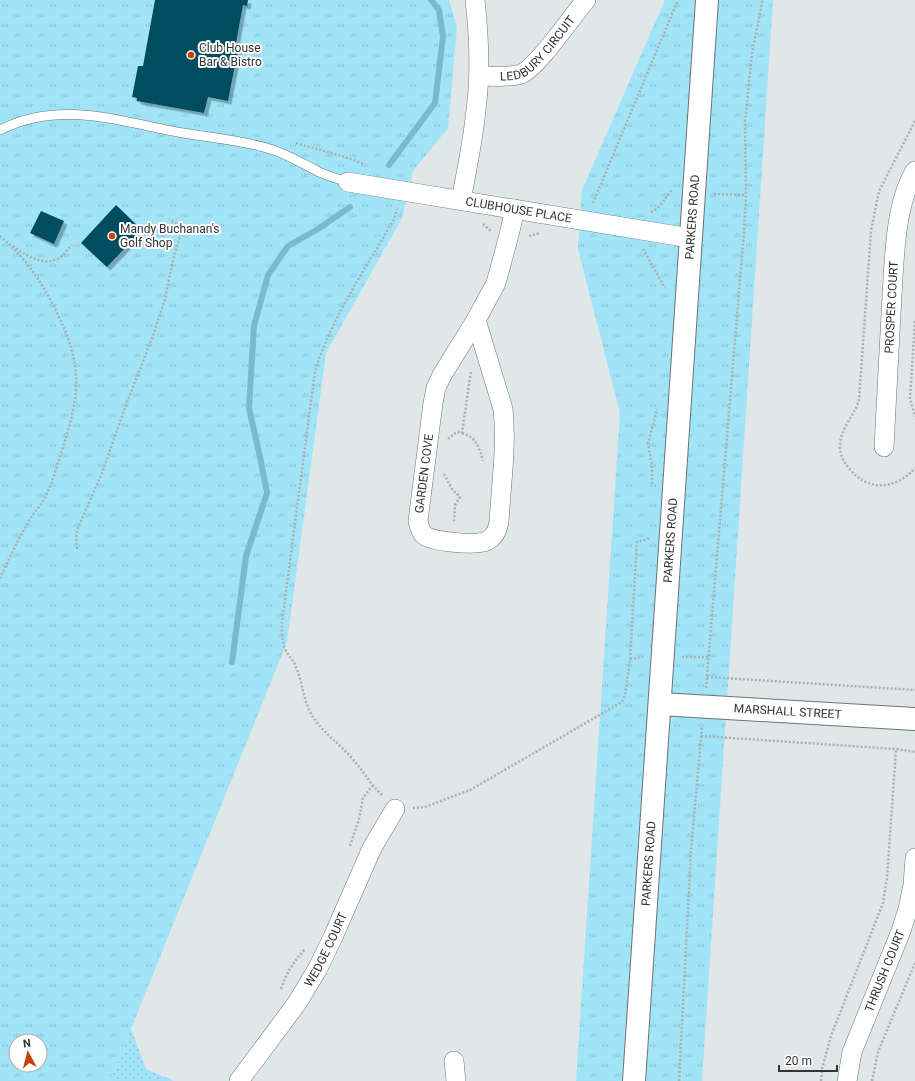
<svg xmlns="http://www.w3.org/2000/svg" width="915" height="1081" font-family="Roboto,sans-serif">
	<defs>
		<pattern id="grass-tufts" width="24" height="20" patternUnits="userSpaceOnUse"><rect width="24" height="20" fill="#a1e3f7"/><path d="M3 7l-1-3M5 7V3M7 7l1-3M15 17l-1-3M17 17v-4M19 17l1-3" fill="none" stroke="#8bc3d4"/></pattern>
		<pattern id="park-dots" width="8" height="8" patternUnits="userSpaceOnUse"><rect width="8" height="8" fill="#a1e3f7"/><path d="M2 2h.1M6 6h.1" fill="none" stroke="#8bc3d4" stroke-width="1.8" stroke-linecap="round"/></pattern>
		<filter id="shadow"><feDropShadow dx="3.5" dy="3.5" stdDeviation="0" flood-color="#0004"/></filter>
	</defs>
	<rect width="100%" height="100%" fill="#e0e7e9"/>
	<path fill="url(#grass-tufts)" fill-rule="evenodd" d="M 0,0 L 449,0 L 457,27 L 448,128 L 413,171 L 402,218 L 326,353 L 287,642 L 110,1081 L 0,1081 ZM 16,1041 L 40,1041 L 40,1065 L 16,1065 Z
		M 665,0 L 773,0 L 702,1081 L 576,1081 L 620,413 L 578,249 L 582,190 Z"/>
	<path fill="url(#park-dots)" d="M 131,1029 L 146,1069 L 174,1081 L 110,1081 Z"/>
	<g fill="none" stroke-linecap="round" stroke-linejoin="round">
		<path stroke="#79bace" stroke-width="6" d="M 389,165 L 435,103 L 443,37 L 439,10 L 431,0
			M 232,662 L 246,556 L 267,493 L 260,457 L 249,408 L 254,326 L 268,275 L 288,246 L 318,229 L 350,207"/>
	</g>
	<path fill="#004e5f" filter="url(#shadow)" d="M 155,0 L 248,0 L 247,6 L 243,5 L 236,43 L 239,44 L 228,101 L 208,97 L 204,113 L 137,101 L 137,98 L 132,97 L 138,66 L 143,66 Z
		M 116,205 L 142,230 L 107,267 L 81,243 Z
		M 41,211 L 64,221 L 54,244 L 30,233 Z"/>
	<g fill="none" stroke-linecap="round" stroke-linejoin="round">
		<defs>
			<path id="lane" d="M 0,130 C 60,99 121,122 183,133 C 212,138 242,140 270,149 C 287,154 303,164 319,172 C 328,176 338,179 348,182"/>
			<g id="street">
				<path id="s1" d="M 479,76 C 492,76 509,78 521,74 C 537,68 573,15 586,0"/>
				<path id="s2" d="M 348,182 L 690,238"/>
				<path d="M 461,200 C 467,170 473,140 476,110 C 481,73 479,36 475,0"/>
				<path id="s3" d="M 476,320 L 503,409 C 507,446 501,485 499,522 C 498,528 496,534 491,538 C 489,540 485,542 483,542 C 473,545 432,542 424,535 C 421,532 419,526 418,521 L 433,403 L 436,388 L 442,375 L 476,320 L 496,283 L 509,235 L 515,209"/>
				<path id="s4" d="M 884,447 C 886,403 889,358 891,314 C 894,272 893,207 915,171"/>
				<path d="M 454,1061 L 456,1081"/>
				<path id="s5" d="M 239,1081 L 297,1003 L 318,968 L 333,937 L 372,848 L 395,809"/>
				<path id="s6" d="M 847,1081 L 852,1052 L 901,931 L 908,909 L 913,885 L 915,858"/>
			</g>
			<g id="secondary">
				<path id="s7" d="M 660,704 L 915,719"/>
				<path id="s8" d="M 634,1081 L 707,0"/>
			</g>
		</defs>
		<use href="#lane" stroke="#6d7375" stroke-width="10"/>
		<use href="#street" stroke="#6d7375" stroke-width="20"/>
		<use href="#secondary" stroke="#6d7375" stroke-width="24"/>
		<path stroke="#aab0b1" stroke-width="2.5" stroke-dasharray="2 2" stroke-linecap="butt" d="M 915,121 L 879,191 L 871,231 L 859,400 C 854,417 840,428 840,446 C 840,454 843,462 849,468 C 867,492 896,490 915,468
			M 296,143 C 319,150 342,155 364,164
			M 714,194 L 746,195
			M 593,203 L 678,0
			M 651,212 C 660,208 665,199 671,191 L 673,191
			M 483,224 L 491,231
			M 0,236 C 25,257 42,282 56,311 C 84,366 80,396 61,453 C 56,469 51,487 43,501 C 40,507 35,511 32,516 C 20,535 10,557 0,578
			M 529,236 L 540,233
			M 13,246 C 24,254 41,265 55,260 C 62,258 67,250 72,245
			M 643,249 L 665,288
			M 915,321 L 910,398 L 915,417
			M 462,433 C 477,438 479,447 483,461
			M 448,439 L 457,432 L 462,433 L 471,371
			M 444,474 L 452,489 L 460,497 L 455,505 L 454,523
			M 652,484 L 652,466 L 648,444 L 657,409
			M 77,549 L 76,537 L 78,528 L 102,473 L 126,405 L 154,333 L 165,299 L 173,260 L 180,237 L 177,224 L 169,219
			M 682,657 L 709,657
			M 630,659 L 637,542 L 648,539 L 648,537
			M 707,677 L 915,690
			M 706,688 L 744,232 L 746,195 L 745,122 L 752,53 L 761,9 L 762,0
			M 701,736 L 896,749 L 915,752
			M 382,795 C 369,783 361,767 349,755 C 337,742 323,732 313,717 C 303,701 303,684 296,667 C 294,660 288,656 285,649 C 282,641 282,630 282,622 L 315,371 C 332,317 366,268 394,219 L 397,209
			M 413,808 L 425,807 L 470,790 L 622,702 L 625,695 L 630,659 L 643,657
			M 350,846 L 359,819 L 363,798 L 372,786
			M 281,989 C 287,971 294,962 305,949
			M 679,1081 L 691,851 L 702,726
			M 821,1081 L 822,1069 L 831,1036 L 883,903 L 887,878 L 896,749
			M 872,1081 L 878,1052 L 915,963"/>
		<use href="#lane" stroke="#fff" stroke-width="9"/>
		<use href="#street" stroke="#fff" stroke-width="19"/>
		<use href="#secondary" stroke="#fff" stroke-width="22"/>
	</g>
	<g fill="#c74101" stroke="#fff" stroke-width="1.5">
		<circle cx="191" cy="55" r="4"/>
		<circle cx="112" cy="236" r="4"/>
	</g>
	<g text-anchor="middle" stroke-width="4" stroke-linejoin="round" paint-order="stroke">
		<g font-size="12" fill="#313334" stroke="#fff">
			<text dy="4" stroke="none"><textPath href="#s1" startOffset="70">LEDBURY CIRCUIT</textPath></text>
			<text dy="4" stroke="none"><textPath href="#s2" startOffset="173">CLUBHOUSE PLACE</textPath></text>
			<text dy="4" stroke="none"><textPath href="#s8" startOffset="866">PARKERS ROAD</textPath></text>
			<text dy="4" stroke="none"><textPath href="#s4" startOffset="140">PROSPER COURT</textPath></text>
			<text dy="4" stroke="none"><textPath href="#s3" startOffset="357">GARDEN COVE</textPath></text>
			<text dy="4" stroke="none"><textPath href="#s8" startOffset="542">PARKERS ROAD</textPath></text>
			<text dy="4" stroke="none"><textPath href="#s7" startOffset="128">MARSHALL STREET</textPath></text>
			<text dy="4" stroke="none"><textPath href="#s8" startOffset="218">PARKERS ROAD</textPath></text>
			<text dy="4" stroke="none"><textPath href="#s5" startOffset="158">WEDGE COURT</textPath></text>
			<text dy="4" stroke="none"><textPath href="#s6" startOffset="117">THRUSH COURT</textPath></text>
		</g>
		<g font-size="12" fill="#313334" stroke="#fff" text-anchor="start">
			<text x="199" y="52">Club House<tspan x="199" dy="14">Bar &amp; Bistro</tspan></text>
			<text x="120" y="233">Mandy Buchanan's<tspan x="120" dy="14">Golf Shop</tspan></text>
		</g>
	</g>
	<g transform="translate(28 1053) rotate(353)"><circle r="19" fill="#ffffff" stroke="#adadae"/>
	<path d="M0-3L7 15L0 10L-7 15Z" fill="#c74101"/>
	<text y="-6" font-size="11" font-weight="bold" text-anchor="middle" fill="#313334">N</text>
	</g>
	<path d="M779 1065v6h58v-6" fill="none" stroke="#313334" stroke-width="2"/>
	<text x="785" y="1065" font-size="12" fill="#313334" stroke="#ffffff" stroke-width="3" paint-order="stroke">20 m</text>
</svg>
